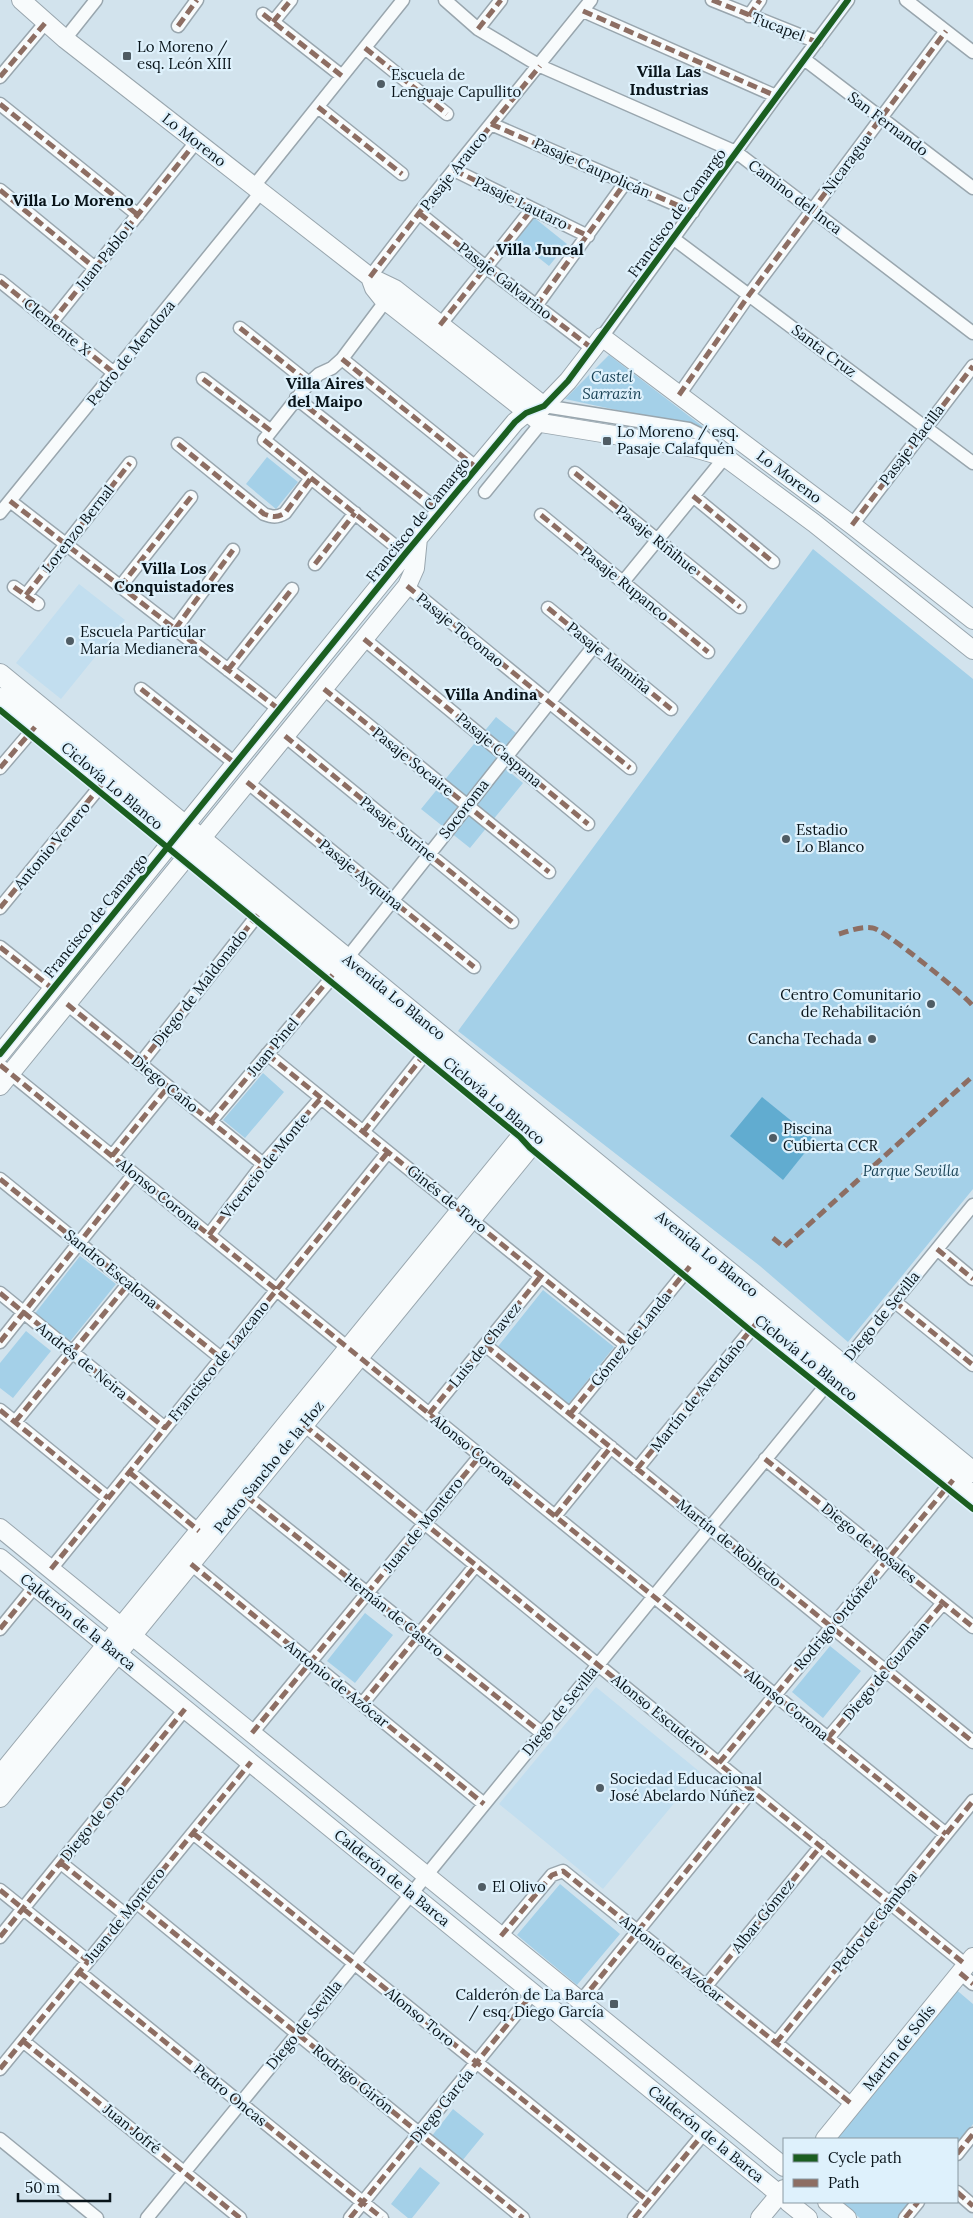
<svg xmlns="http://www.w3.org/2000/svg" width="973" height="2218" font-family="Lora,serif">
	<rect width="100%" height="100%" fill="#d2e3ed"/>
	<path fill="#c2deef" d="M 79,584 L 125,620 L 61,699 L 16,663 Z
		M 596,1687 L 700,1772 L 603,1889 L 499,1804 Z"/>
	<path fill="#a4d0e8" d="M 532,216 L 567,244 L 549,266 L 514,238 Z
		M 609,355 L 706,429 L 565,399 Z
		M 267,457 L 298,482 L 276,509 L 246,484 Z
		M 813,549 L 973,679 L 973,1189 L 848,1342 L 760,1266 L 458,1031 Z
		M 496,717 L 516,733 L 495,760 L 523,783 L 470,848 L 421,809 Z
		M 263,1073 L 284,1092 L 245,1138 L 223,1120 Z
		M 80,1256 L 116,1284 L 68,1344 L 33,1316 Z
		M 543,1290 L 614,1347 L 567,1406 L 496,1349 Z
		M 26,1331 L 51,1351 L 13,1398 L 0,1388 L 0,1363 Z
		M 365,1613 L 393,1635 L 355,1683 L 327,1661 Z
		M 830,1646 L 861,1671 L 823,1718 L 792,1692 Z
		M 560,1884 L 620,1934 L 577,1985 L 517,1935 Z
		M 953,1987 L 973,2004 L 973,2124 L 957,2145 L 957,2139 L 832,2139 Z
		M 453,2109 L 484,2134 L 462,2161 L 431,2137 Z
		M 420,2167 L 440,2183 L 412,2218 L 408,2218 L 391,2204 Z
		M 840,2202 L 911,2202 L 898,2218 L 860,2218 Z"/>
	<path fill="#61acd0" d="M 762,1097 L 815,1140 L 783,1180 L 730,1136 Z"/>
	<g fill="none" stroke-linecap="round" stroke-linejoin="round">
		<defs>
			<path id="street" d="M 445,0 L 478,29 L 540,66 L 736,152 L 973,333
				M 712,0 L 817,42
				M 906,0 L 973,52
				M 583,11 L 776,96
				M 263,14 L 342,76
				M 749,16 L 760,0
				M 273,22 L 291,0
				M 178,26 L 197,0
				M 478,29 L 501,0
				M 65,39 L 96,0
				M 365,48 L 447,114
				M 804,59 L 973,188
				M 0,77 L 46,22
				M 0,104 L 138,215
				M 318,107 L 402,174
				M 491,124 L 693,212
				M 454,170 L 588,236
				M 254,186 L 403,0
				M 0,190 L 95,268
				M 419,213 L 487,268 L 593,349
				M 674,239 L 973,463
				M 370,277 L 419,213 L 591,0
				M 0,281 L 114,373
				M 390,295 L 342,359 L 332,368 L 319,374 L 309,383 L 264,440 L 405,554
				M 536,306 L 625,183
				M 51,323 L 196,142
				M 440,325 L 532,209
				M 240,328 L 309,383
				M 602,337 L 776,96 L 848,0
				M 342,359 L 477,468
				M 203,379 L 271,431
				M 679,395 L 749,295 L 946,31
				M 296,398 L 440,512
				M 544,406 L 689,429 L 703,436 L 725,457 L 623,582
				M 178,444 L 264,514 C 272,517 277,518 285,513 L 311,478
				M 575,473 L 740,607
				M 485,492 L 541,423 L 542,416
				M 693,496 L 773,562
				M 10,501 L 280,710
				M 0,513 L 261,192
				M 541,515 L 708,652
				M 852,525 L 973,366
				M 315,564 L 355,513
				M 407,586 L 630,768
				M 14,587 L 38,604
				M 120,587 L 191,497
				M 26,595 L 130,463
				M 548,608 L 671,709
				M 175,629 L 233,550
				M 364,639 L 588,824
				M 228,670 L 292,589
				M 141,689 L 236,764
				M 324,689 L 549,872
				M 285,736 L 512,922
				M 0,768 L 35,727
				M 247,782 L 474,967
				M 0,908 L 103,783
				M 0,947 L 53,989
				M 67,1004 L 263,1164
				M 267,1054 L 626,1345
				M 140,1064 L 260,912
				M 0,1065 L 946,1834
				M 211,1121 L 329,981 L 594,646
				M 363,1132 L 428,1050
				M 112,1156 L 168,1087
				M 0,1179 L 221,1358
				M 209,1235 L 263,1164 L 321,1098
				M 937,1249 L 973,1279
				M 0,1293 L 165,1428
				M 894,1301 L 973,1365
				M 0,1342 L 134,1174
				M 485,1345 L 973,1742
				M 0,1410 L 108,1498
				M 429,1414 L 541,1276
				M 570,1414 L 691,1265
				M 15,1422 L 129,1283
				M 304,1425 L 966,1965
				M 765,1459 L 973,1627
				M 637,1469 L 759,1320
				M 129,1472 L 199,1531
				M 246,1496 L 542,1733
				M 555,1516 L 611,1447
				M 191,1564 L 484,1804
				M 51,1569 L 388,1152
				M 0,1629 L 35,1586
				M 362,1704 L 476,1565
				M 252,1733 L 480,1456
				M 828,1738 L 943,1603
				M 719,1763 L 953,1480
				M 193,1833 L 648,2201
				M 61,1863 L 126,1915
				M 0,1890 L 88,1961
				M 136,1902 L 523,2218
				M 501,1936 L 552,1875 L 563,1871 L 853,2105
				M 0,1937 L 185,1709
				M 79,1972 L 382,2218
				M 960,1973 L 973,1984
				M 706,1986 L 821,1846
				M 581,2001 L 752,1790
				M 23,2041 L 240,2218
				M 776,2043 L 973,1801
				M 0,2069 L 251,1762
				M 0,2139 L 97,2218
				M 957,2154 L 973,2134
				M 957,2192 L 973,2206
				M 147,2218 L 973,1205
				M 350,2218 L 533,1993
				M 634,2218 L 704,2133
				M 905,2218 L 918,2202"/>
			<path id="secondary" d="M 21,0 L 65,39 L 370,277 L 395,289 L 544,406 L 568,381 L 602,337 L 852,525 L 973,620
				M 370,277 L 374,288 L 382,298 L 541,423 L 694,448 L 725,457 L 814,523 L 973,650
				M 0,1054 L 405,554 L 515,422 L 526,413
				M 0,1086 L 407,586 L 415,568 L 418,538
				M 0,1528 L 784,2167
				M 0,1558 L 784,2198
				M 0,1775 L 520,1137 L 529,1133 L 535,1126
				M 0,1798 L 530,1148 L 529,1133
				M 825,2139 L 973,1957
				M 788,2202 L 808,2218
				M 827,2202 L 847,2218
				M 760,2218 L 784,2189"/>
			<path id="primary" d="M 0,674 L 973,1472
				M 0,698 L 973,1496"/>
		</defs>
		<use href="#street" stroke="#99a6ae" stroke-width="15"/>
		<use href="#secondary" stroke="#99a6ae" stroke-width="20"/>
		<use href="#primary" stroke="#99a6ae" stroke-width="22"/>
		<use href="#street" stroke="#f8fbfc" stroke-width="12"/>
		<use href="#secondary" stroke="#f8fbfc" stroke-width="18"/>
		<use href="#primary" stroke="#f8fbfc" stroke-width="20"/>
		<path stroke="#8d6e63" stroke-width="5" stroke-dasharray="10 5" stroke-linecap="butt" d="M 712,0 L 817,42
			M 583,11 L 776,96
			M 263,14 L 342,76
			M 749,16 L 760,0
			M 273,22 L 291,0
			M 178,26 L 197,0
			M 478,29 L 501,0
			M 365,48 L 447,114
			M 0,77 L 46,22
			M 0,104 L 138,215
			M 318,107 L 402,174
			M 491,124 L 693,212
			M 454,170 L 588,236
			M 0,190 L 95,268
			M 419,213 L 487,268 L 593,349
			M 370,277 L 419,213 L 540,66
			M 0,281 L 114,373
			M 536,306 L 625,183
			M 51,323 L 196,142
			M 440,325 L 532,209
			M 240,328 L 309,383
			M 342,359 L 477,468
			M 203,379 L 271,431
			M 679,395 L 749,295 L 946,31
			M 296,398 L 440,512
			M 264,440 L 405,554
			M 178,444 L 264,514 C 272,517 277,518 285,513 L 311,478
			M 575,473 L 740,607
			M 693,496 L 773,562
			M 10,501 L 280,710
			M 541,515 L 708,652
			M 852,525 L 973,366
			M 315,564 L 355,513
			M 407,586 L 630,768
			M 14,587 L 38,604
			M 120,587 L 191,497
			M 26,595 L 130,463
			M 548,608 L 671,709
			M 175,629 L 233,550
			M 364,639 L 588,824
			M 228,670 L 292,589
			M 141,689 L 236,764
			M 324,689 L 549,872
			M 285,736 L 512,922
			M 0,768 L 35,727
			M 247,782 L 474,967
			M 0,908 L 103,783
			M 839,934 C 849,931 861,926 873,928 C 883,929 964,994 973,1006
			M 0,947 L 53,989
			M 67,1004 L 263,1164
			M 267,1054 L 626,1345
			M 140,1064 L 260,912
			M 0,1065 L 946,1834
			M 211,1121 L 335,972
			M 363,1132 L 428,1050
			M 112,1156 L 168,1087
			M 0,1179 L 221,1358
			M 209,1235 L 263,1164 L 321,1098
			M 773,1238 L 784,1247 L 973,1076
			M 937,1249 L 973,1279
			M 0,1293 L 165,1428
			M 894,1301 L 973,1365
			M 0,1342 L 134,1174
			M 485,1345 L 973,1742
			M 0,1410 L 108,1498
			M 429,1414 L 541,1276
			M 570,1414 L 691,1265
			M 15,1422 L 129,1283
			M 304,1425 L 966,1965
			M 765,1459 L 973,1627
			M 637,1469 L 759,1320
			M 129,1472 L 199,1531
			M 246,1496 L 542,1733
			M 555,1516 L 611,1447
			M 191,1564 L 484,1804
			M 51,1569 L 388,1152
			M 0,1629 L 35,1586
			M 362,1704 L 476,1565
			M 252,1733 L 480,1456
			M 828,1738 L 943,1603
			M 719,1763 L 953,1480
			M 193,1833 L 648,2201
			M 61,1863 L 126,1915
			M 0,1890 L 88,1961
			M 136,1902 L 523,2218
			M 501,1936 L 552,1875 L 563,1871 L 853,2105
			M 0,1937 L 185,1709
			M 79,1972 L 382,2218
			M 960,1973 L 973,1984
			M 706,1986 L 821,1846
			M 581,2001 L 752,1790
			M 23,2041 L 240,2218
			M 776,2043 L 973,1801
			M 0,2069 L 251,1762
			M 957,2154 L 973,2134
			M 957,2192 L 973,2206
			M 350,2218 L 533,1993
			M 634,2218 L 704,2133
			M 905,2218 L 918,2202"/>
		<defs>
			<path id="cycleway" d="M 0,710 L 520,1137 L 530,1148 L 750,1330 L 973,1509
				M 0,1054 L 405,554 L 515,422 L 526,413 L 544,406 L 568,381 L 848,0"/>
		</defs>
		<use href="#cycleway" stroke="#def1fc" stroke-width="9"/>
		<use href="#cycleway" stroke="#1b5e20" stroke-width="6"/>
	</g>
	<g fill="#4f5c64" stroke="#def1fc" stroke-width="2">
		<rect x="122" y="51" width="10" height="10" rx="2.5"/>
		<circle cx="381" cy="84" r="5"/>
		<rect x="602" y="436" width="10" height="10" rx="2.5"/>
		<circle cx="70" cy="641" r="5"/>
		<circle cx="786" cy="839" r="5"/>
		<circle cx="931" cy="1004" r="5"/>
		<circle cx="872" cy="1039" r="5"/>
		<circle cx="773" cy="1138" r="5"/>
		<circle cx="600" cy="1788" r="5"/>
		<circle cx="482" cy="1887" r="5"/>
		<rect x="609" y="1999" width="10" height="10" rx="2.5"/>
	</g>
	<g text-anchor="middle" stroke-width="4.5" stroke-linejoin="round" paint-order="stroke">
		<g font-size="15" fill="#09141a" stroke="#def1fc">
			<text transform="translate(778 27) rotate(21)" y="5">Tucapel</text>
			<text transform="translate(888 124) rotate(37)" y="5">San Fernando</text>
			<text transform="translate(194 140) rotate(38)" y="5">Lo Moreno</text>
			<text transform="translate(847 164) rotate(-53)" y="5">Nicaragua</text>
			<text transform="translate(592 168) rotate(24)" y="5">Pasaje Caupolicán</text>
			<text transform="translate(454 171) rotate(-51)" y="5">Pasaje Arauco</text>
			<text transform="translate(795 197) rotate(37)" y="5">Camino del Inca</text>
			<text transform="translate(521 203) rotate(26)" y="5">Pasaje Lautaro</text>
			<text transform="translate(677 213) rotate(-54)" y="5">Francisco de Camargo</text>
			<text transform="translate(105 256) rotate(-51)" y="5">Juan Pablo I</text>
			<text transform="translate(505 281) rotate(38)" y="5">Pasaje Galvarino</text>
			<text transform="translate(57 327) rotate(39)" y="5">Clemente X</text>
			<text transform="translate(824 351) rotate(37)" y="5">Santa Cruz</text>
			<text transform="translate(131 353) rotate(-51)" y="5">Pedro de Mendoza</text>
			<text transform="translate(912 445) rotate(-53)" y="5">Pasaje Placilla</text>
			<text transform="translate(789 477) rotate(37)" y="5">Lo Moreno</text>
			<text transform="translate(418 520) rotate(-51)" y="5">Francisco de Camargo</text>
			<text transform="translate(78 529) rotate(-52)" y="5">Lorenzo Bernal</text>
			<text transform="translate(657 540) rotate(39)" y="5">Pasaje Riñihue</text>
			<text transform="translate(625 584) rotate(39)" y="5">Pasaje Rupanco</text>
			<text transform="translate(460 630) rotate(39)" y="5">Pasaje Toconao</text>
			<text transform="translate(609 658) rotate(39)" y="5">Pasaje Mamiña</text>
			<text transform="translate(499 750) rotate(40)" y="5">Pasaje Caspana</text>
			<text transform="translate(413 762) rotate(39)" y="5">Pasaje Socaire</text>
			<text transform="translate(112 786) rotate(40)" y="5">Ciclovía Lo Blanco</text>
			<text transform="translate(464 809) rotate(-52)" y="5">Socoroma</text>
			<text transform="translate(398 829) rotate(39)" y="5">Pasaje Surine</text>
			<text transform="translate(52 846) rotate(-50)" y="5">Antonio Venero</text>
			<text transform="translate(361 875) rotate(39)" y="5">Pasaje Ayquina</text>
			<text transform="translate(96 916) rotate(-51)" y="5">Francisco de Camargo</text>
			<text transform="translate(200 988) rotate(-52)" y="5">Diego de Maldonado</text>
			<text transform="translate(394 997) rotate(39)" y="5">Avenida Lo Blanco</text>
			<text transform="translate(273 1047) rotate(-50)" y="5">Juan Pinel</text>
			<text transform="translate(165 1084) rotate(39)" y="5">Diego Caño</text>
			<text transform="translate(494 1101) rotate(40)" y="5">Ciclovía Lo Blanco</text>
			<text transform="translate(265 1166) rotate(-51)" y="5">Vicencio de Monte</text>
			<text transform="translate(159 1194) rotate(39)" y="5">Alonso Corona</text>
			<text transform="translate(447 1199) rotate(39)" y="5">Ginés de Toro</text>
			<text transform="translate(707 1254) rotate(39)" y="5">Avenida Lo Blanco</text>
			<text transform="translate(111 1269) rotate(39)" y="5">Sandro Escalona</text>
			<text transform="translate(882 1316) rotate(-51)" y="5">Diego de Sevilla</text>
			<text transform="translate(631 1339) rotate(-51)" y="5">Gómez de Landa</text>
			<text transform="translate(485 1345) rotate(-51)" y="5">Luis de Chavez</text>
			<text transform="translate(806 1358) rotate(39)" y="5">Ciclovía Lo Blanco</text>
			<text transform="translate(82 1361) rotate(39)" y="5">Andrés de Neira</text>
			<text transform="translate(219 1361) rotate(-51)" y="5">Francisco de Lazcano</text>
			<text transform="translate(698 1395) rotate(-51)" y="5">Martín de Avendaño</text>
			<text transform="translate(473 1450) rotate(39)" y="5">Alonso Corona</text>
			<text transform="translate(269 1467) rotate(-51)" y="5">Pedro Sancho de la Hoz</text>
			<text transform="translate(423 1525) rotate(-51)" y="5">Juan de Montero</text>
			<text transform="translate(729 1543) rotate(39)" y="5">Martín de Robledo</text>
			<text transform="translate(869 1543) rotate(39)" y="5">Diego de Rosales</text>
			<text transform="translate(394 1615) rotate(39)" y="5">Hernán de Castro</text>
			<text transform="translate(78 1622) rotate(39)" y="5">Calderón de la Barca</text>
			<text transform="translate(836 1622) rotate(-50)" y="5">Rodrigo Ordóñez</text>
			<text transform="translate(886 1671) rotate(-50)" y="5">Diego de Guzmán</text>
			<text transform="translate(337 1684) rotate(39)" y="5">Antonio de Azócar</text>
			<text transform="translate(787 1705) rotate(39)" y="5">Alonso Corona</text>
			<text transform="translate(560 1711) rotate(-51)" y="5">Diego de Sevilla</text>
			<text transform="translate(659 1714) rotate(39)" y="5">Alonso Escudero</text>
			<text transform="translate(93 1823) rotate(-51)" y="5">Diego de Oro</text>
			<text transform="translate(392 1878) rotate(39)" y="5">Calderón de la Barca</text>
			<text transform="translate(125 1915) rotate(-51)" y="5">Juan de Montero</text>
			<text transform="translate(763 1916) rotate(-51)" y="5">Albar Gómez</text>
			<text transform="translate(875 1922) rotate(-51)" y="5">Pedro de Gamboa</text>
			<text transform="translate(672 1959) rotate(39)" y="5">Antonio de Azócar</text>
			<text transform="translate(420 2017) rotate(39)" y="5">Alonso Toro</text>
			<text transform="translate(304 2025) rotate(-51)" y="5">Diego de Sevilla</text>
			<text transform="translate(899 2048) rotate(-51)" y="5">Martín de Solís</text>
			<text transform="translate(353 2079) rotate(39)" y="5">Rodrigo Girón</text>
			<text transform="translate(230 2095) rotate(39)" y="5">Pedro Oncas</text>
			<text transform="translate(442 2106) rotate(-51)" y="5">Diego García</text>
			<text transform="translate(132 2129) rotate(39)" y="5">Juan Jofré</text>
			<text transform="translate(706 2134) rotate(39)" y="5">Calderón de la Barca</text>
		</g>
		<g font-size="15" fill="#09141a" stroke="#def1fc" text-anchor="start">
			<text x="137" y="52">Lo Moreno /<tspan x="137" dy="17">esq. León XIII</tspan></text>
			<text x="391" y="80">Escuela de<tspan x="391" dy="17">Lenguaje Capullito</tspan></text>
			<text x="617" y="437">Lo Moreno / esq.<tspan x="617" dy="17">Pasaje Calafquén</tspan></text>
			<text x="80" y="637">Escuela Particular<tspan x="80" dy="17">María Medianera</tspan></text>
			<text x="796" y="835">Estadio<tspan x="796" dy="17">Lo Blanco</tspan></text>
			<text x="921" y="1000" text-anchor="end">Centro Comunitario<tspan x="921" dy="17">de Rehabilitación</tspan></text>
			<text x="862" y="1044" text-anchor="end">Cancha Techada</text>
			<text x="783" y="1134">Piscina<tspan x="783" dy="17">Cubierta CCR</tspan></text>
			<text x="610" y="1784">Sociedad Educacional<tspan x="610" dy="17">José Abelardo Núñez</tspan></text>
			<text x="492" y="1892">El Olivo</text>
			<text x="604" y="2000" text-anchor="end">Calderón de La Barca<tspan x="604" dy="17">/ esq. Diego García</tspan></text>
		</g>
		<g font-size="15" font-style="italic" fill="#163f53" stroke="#def1fc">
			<text x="612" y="382">Castel<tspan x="612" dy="17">Sarrazin</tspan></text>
			<text x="911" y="1176">Parque Sevilla</text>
		</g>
		<g font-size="16" font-weight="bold" fill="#09141a" stroke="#def1fc">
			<text x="669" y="77">Villa Las<tspan x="669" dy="18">Industrias</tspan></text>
			<text x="73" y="206">Villa Lo Moreno</text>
			<text x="540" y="255">Villa Juncal</text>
			<text x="325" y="389">Villa Aires<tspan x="325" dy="18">del Maipo</tspan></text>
			<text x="174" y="574">Villa Los<tspan x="174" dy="18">Conquistadores</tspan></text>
			<text x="491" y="700">Villa Andina</text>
		</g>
	</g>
	<rect x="783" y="2138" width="175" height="65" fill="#def1fc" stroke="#8999a2"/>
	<rect x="793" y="2154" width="25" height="8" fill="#1b5e20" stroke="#8999a2"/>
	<text x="828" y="2163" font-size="15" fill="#09141a">Cycle path</text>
	<rect x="793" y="2179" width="25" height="8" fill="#8d6e63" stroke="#8999a2"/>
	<text x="828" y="2188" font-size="15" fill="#09141a">Path</text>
	<path d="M18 2193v8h92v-8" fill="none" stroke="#09141a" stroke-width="2.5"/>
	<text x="25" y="2193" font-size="15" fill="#09141a" stroke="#def1fc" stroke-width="4" paint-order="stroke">50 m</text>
</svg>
